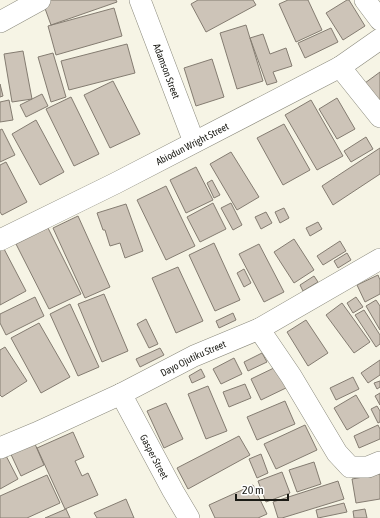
<svg xmlns="http://www.w3.org/2000/svg" width="380" height="518" font-family="'Asap Condensed',sans-serif">
	<rect width="100%" height="100%" fill="#f6f4e5"/>
	<path fill="#cdc4b8" stroke="#847c71" d="M 51,0 L 116,0 L 117,2 L 51,25 L 43,3 Z
		M 198,0 L 253,0 L 256,5 L 206,32 L 191,4 Z
		M 288,0 L 308,0 L 322,30 L 296,42 L 279,4 Z
		M 347,0 L 349,0 L 365,26 L 343,40 L 326,13 Z
		M 114,8 L 122,36 L 56,55 L 48,26 Z
		M 246,25 L 263,81 L 237,89 L 220,33 Z
		M 331,28 L 338,42 L 305,58 L 298,43 Z
		M 263,34 L 270,54 L 286,48 L 292,66 L 273,72 L 277,82 L 267,85 L 250,38 Z
		M 127,44 L 135,73 L 69,90 L 61,61 Z
		M 23,51 L 32,99 L 12,102 L 4,54 Z
		M 53,53 L 66,97 L 51,102 L 38,57 Z
		M 212,59 L 224,97 L 196,106 L 184,68 Z
		M 380,72 L 380,101 L 365,83 Z
		M 113,81 L 140,134 L 110,148 L 84,95 Z
		M 0,84 L 3,96 L 0,97 Z
		M 42,94 L 48,106 L 26,117 L 20,105 Z
		M 71,97 L 99,154 L 74,166 L 46,109 Z
		M 337,98 L 355,129 L 337,139 L 319,109 Z
		M 9,100 L 13,120 L 0,122 L 0,102 Z
		M 311,100 L 343,156 L 317,170 L 285,115 Z
		M 36,120 L 64,172 L 40,185 L 12,134 Z
		M 284,124 L 310,170 L 283,185 L 257,138 Z
		M 2,129 L 15,155 L 0,162 L 0,130 Z
		M 366,137 L 373,149 L 351,162 L 344,151 Z
		M 380,148 L 380,174 L 333,205 L 322,186 Z
		M 231,152 L 259,197 L 237,210 L 210,164 Z
		M 6,162 L 27,202 L 2,215 L 0,212 L 0,165 Z
		M 196,167 L 213,200 L 186,213 L 170,180 Z
		M 212,180 L 220,195 L 214,198 L 207,183 Z
		M 166,186 L 195,246 L 166,260 L 137,200 Z
		M 213,203 L 226,229 L 200,242 L 187,217 Z
		M 231,203 L 242,225 L 233,230 L 221,208 Z
		M 126,204 L 143,251 L 125,258 L 120,243 L 110,246 L 105,230 L 103,230 L 97,213 Z
		M 284,208 L 289,218 L 280,223 L 275,212 Z
		M 266,212 L 272,223 L 261,229 L 255,217 Z
		M 78,216 L 110,287 L 85,298 L 53,228 Z
		M 318,222 L 322,229 L 310,236 L 306,228 Z
		M 48,228 L 81,294 L 49,309 L 16,244 Z
		M 294,239 L 314,270 L 294,283 L 274,252 Z
		M 340,241 L 346,251 L 323,265 L 317,256 Z
		M 214,243 L 240,300 L 215,311 L 189,255 Z
		M 259,244 L 284,292 L 264,302 L 239,254 Z
		M 3,247 L 26,291 L 0,305 L 0,249 Z
		M 347,253 L 351,260 L 338,268 L 334,261 Z
		M 178,267 L 203,321 L 176,333 L 152,278 Z
		M 244,269 L 251,283 L 244,287 L 237,273 Z
		M 378,275 L 380,280 L 380,294 L 365,302 L 357,285 Z
		M 314,276 L 318,282 L 303,291 L 300,285 Z
		M 104,294 L 128,351 L 102,362 L 78,304 Z
		M 35,297 L 44,316 L 6,335 L 0,323 L 0,314 Z
		M 356,297 L 363,307 L 353,313 L 347,303 Z
		M 376,300 L 380,306 L 380,330 L 366,306 Z
		M 342,303 L 370,342 L 354,353 L 326,315 Z
		M 70,304 L 99,367 L 78,376 L 50,314 Z
		M 364,310 L 380,335 L 380,344 L 376,347 L 355,315 Z
		M 233,313 L 236,320 L 219,328 L 216,321 Z
		M 146,319 L 158,344 L 149,348 L 137,324 Z
		M 306,320 L 328,353 L 308,366 L 287,332 Z
		M 39,323 L 70,377 L 41,393 L 11,338 Z
		M 5,347 L 27,381 L 2,397 L 0,395 L 0,350 Z
		M 160,348 L 164,355 L 140,367 L 136,359 Z
		M 262,353 L 267,362 L 248,371 L 244,362 Z
		M 234,358 L 242,374 L 221,384 L 213,369 Z
		M 380,360 L 380,375 L 368,383 L 361,373 Z
		M 278,366 L 288,387 L 261,400 L 251,379 Z
		M 201,369 L 205,377 L 192,383 L 189,376 Z
		M 353,377 L 359,389 L 336,400 L 330,388 Z
		M 380,381 L 380,387 L 377,389 L 374,383 Z
		M 245,384 L 251,398 L 229,407 L 223,392 Z
		M 208,386 L 227,431 L 206,439 L 188,394 Z
		M 380,393 L 380,405 L 375,396 Z
		M 356,395 L 369,417 L 347,430 L 334,408 Z
		M 285,401 L 295,424 L 257,440 L 247,417 Z
		M 166,403 L 183,439 L 164,448 L 147,411 Z
		M 377,406 L 380,411 L 380,422 L 378,423 L 371,409 Z
		M 305,425 L 317,450 L 276,469 L 264,444 Z
		M 378,425 L 380,429 L 380,439 L 359,448 L 354,436 Z
		M 73,432 L 84,457 L 75,461 L 82,476 L 88,473 L 98,495 L 65,509 L 37,448 Z
		M 239,436 L 250,455 L 188,489 L 177,468 Z
		M 32,437 L 44,465 L 21,476 L 8,448 Z
		M 2,448 L 18,479 L 0,489 L 0,449 Z
		M 261,454 L 268,473 L 257,478 L 249,459 Z
		M 314,462 L 321,484 L 297,492 L 289,470 Z
		M 282,472 L 290,493 L 266,502 L 258,481 Z
		M 380,474 L 380,499 L 356,503 L 352,479 Z
		M 47,475 L 60,503 L 27,518 L 0,518 L 0,496 Z
		M 338,481 L 344,499 L 282,518 L 278,518 L 273,502 Z
		M 253,485 L 267,514 L 258,518 L 215,518 L 209,505 Z
		M 126,499 L 134,518 L 97,518 L 94,513 Z
		M 344,503 L 347,512 L 318,518 L 316,510 Z
		M 66,509 L 70,518 L 45,518 Z
		M 365,509 L 367,518 L 354,518 L 353,511 Z"/>
	<g fill="none" stroke-linecap="round" stroke-linejoin="round">
		<defs>
			<g id="minor">
				<path id="s1" d="M 140,0 L 194,142"/>
				<path d="M 365,0 L 380,20"/>
				<path d="M 0,22 L 40,0"/>
				<path d="M 340,67 L 380,117"/>
				<path id="s2" d="M 0,240 L 116,183 L 340,67 L 380,39"/>
				<path d="M 259,329 L 291,376 L 337,453 L 350,467 L 368,467 L 380,462"/>
				<path id="s3" d="M 121,394 L 173,491 L 189,518"/>
				<path id="s4" d="M 0,448 L 36,433 L 121,394 L 194,356 L 259,329 L 380,259"/>
			</g>
		</defs>
		<use href="#minor" stroke="#8b8a7d" stroke-width="22"/>
		<use href="#minor" stroke="#fff" stroke-width="21"/>
	</g>
	<g text-anchor="middle" stroke-width="3" stroke-linejoin="round" paint-order="stroke">
		<g font-size="10" fill="#1b1b15" stroke="#fff">
			<text dy="4" stroke="none"><textPath href="#s1" startOffset="76">Adamson Street</textPath></text>
			<text dy="4" stroke="none"><textPath href="#s2" startOffset="215">Abiodun Wright Street</textPath></text>
			<text dy="4" stroke="none"><textPath href="#s4" startOffset="213">Dayo Ojutiku Street</textPath></text>
			<text dy="4" stroke="none"><textPath href="#s3" startOffset="71">Gasper Street</textPath></text>
		</g>
	</g>
	<path d="M236 494v6h52v-6" fill="none" stroke="#1b1b15" stroke-width="2"/>
	<text x="242" y="494" font-size="12" fill="#1b1b15" stroke="#ffffff" stroke-width="3" paint-order="stroke">20 m</text>
</svg>
